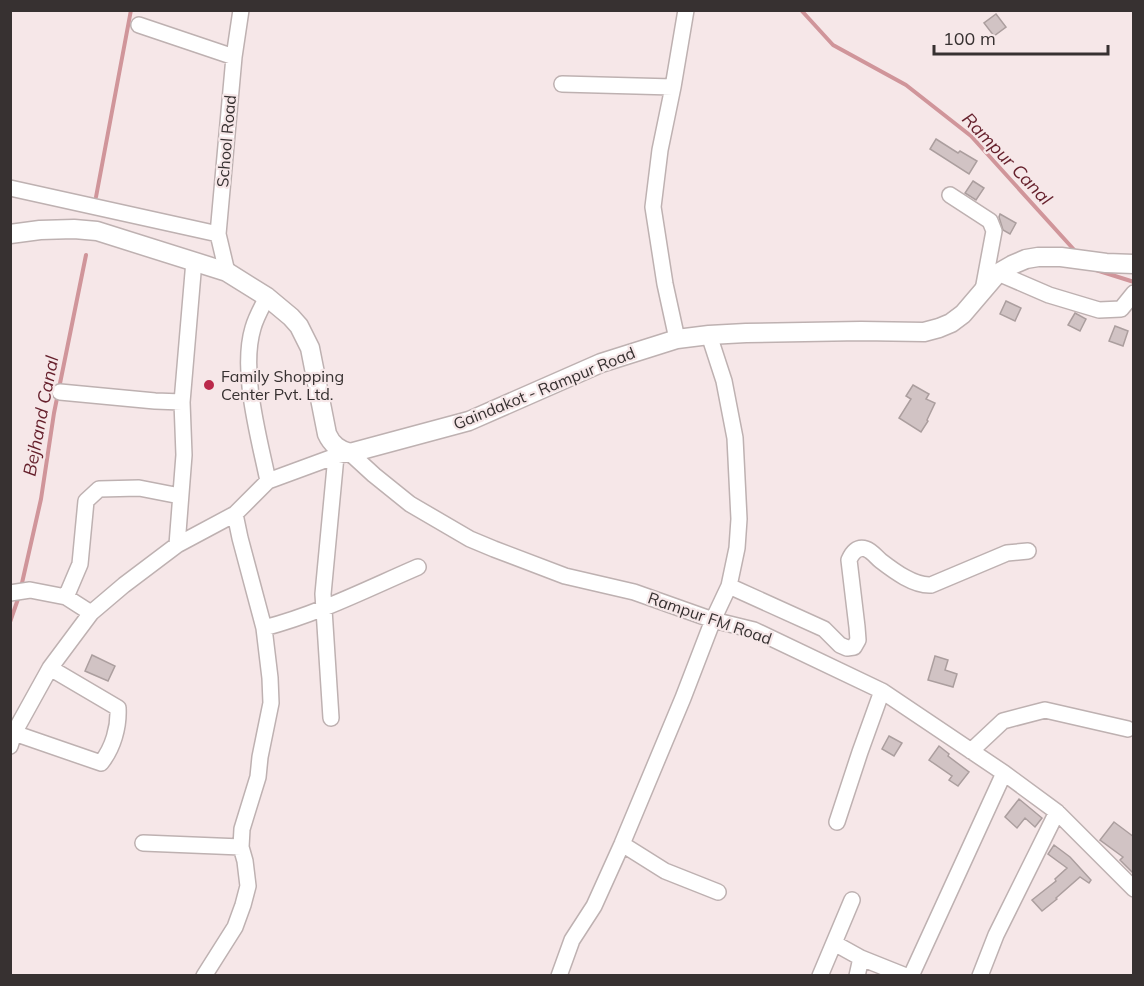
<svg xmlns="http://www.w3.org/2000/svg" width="1144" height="986" font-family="Mulish,sans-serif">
	<rect width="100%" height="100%" fill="#f6e7e8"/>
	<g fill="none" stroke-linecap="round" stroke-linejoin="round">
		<path stroke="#d0959a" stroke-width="4" d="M 801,10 L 833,45 L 906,85 L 971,136 L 1077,253
			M 96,197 L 131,10
			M 1096,270 L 1134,282
			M 22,583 L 41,499 L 54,413 L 86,255
			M 10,622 L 18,599"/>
	</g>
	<path fill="#d1c3c4" stroke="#ab9e9e" stroke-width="1.5" d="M 996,14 L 1006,27 L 994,36 L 984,23 Z
		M 936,139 L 958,153 L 960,151 L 977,161 L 969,174 L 930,149 Z
		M 973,181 L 984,188 L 976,200 L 965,193 Z
		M 1000,214 L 1016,223 L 1010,234 L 1003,230 L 999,217 Z
		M 1006,301 L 1021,308 L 1015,321 L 1000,314 Z
		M 1075,313 L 1086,319 L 1080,331 L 1068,325 Z
		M 1115,326 L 1128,331 L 1123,346 L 1109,341 Z
		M 913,385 L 929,394 L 926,399 L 935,403 L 927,420 L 928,421 L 921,432 L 899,418 L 911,399 L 906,396 Z
		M 92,655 L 115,666 L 108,681 L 85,671 Z
		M 935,656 L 948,660 L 945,670 L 957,674 L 953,687 L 928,680 Z
		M 889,736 L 902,743 L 894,756 L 882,749 Z
		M 939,746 L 949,754 L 948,756 L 969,772 L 958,786 L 949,780 L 952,776 L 929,760 Z
		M 1019,799 L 1042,818 L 1035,827 L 1025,818 L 1017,828 L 1005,817 Z
		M 1114,822 L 1134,837 L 1134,874 L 1120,860 L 1123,857 L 1100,840 Z
		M 1054,845 L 1070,857 L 1091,880 L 1089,883 L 1080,877 L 1056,898 L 1057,899 L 1042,911 L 1032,900 L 1056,881 L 1055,879 L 1067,868 L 1048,854 Z"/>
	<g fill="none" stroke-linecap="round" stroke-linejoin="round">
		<defs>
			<path id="minor" d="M 139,25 L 234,57
				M 562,84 L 673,87
				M 10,188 L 218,234
				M 950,195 L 990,221 L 994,231 L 983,290
				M 227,272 L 218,234 L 234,57 L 241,10
				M 998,273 L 1049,295 L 1099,310 L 1121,309 L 1134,293
				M 267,297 C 262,307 256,317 253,328 C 240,371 259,437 268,481
				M 677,339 L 665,284 L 653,207 L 660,150 L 673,87 L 686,10
				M 60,392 L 155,401 L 182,402
				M 177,545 L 184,455 L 182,402 L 194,261
				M 729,586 L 824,629 L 840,645 L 847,648 L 854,647 L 858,640 L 857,627 L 849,560 C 852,553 857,546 866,549 C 872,551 876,557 881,561 C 894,571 914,586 931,585 L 1007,553 L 1028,551
				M 10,593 L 30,590 L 66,597 L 91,613
				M 66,597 L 80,564 L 86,501 L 99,489 L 139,488 L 180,496
				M 264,628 C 318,614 367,589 418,567
				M 331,718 L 323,594 L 336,456
				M 14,733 L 101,763 C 113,748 119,727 118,708 L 50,668
				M 10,746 L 14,733 L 50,668 L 91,613 L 124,585 L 177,545 L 235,514 L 268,481 L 336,456 L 350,453 L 374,475 L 410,504 L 470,539 L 494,549 L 565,576 L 634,592 L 713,620 L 754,630 L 882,691 L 1004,773 L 1057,812 L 1134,889
				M 971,751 L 1003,721 L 1045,710 L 1128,729
				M 837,822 L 860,752 L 882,691
				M 143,843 L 241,847
				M 622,844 L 665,871 L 718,892
				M 834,943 L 861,958 L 906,976
				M 204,976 L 235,927 L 243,905 L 248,886 L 245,861 L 241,847 L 242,829 L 258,777 L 260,757 L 271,703 L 270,678 L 264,628 L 240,538 L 235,514
				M 559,976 L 572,940 L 594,906 L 622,844 L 683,698 L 713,620 L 729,586 L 737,548 L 739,519 L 735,438 L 724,381 L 709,335
				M 820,976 L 852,900
				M 857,976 L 861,958
				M 911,976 L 1004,773
				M 980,976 L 996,935 L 1057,812"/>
			<path id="major" d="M 10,234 L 40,230 L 74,229 L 97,231 L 227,272 L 267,297 L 291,317 L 299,326 L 310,348 L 327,434 C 332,445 339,450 350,453 L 469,421 L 601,363 L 677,339 L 709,335 L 746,333 L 861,331 L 924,332 L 939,328 L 951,323 L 963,314 L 998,273 L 1012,265 L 1026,259 L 1038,257 L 1061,257 L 1106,263 L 1134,264"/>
		</defs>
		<use href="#minor" stroke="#beb1b1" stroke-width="18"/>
		<use href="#major" stroke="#beb1b1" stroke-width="21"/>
		<use href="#minor" stroke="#fff" stroke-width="15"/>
		<use href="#major" stroke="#fff" stroke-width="18"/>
	</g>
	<circle fill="#ba294a" stroke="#f6e7e8" stroke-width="2" cx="209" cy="385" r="6"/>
	<g text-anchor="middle" stroke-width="4.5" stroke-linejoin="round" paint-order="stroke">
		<g font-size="16" fill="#373131" stroke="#f6e7e8">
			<text transform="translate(226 141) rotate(-85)" y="6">School Road</text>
			<text transform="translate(544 388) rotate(-22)" y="6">Gaindakot - Rampur Road</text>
			<text transform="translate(710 618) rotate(19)" y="6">Rampur FM Road</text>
		</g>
		<g font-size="16" fill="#373131" stroke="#f6e7e8" text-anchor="start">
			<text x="221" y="382">Family Shopping<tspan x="221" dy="18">Center Pvt. Ltd.</tspan></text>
		</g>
		<g font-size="18" font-style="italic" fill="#651f2b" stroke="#f6e7e8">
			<text transform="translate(1007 159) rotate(46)" y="6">Rampur Canal</text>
			<text transform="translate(41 416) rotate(-79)" y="6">Bejhand Canal</text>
		</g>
	</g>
	<rect width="1144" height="986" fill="none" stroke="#373131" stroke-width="24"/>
	<path d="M934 45v9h174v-9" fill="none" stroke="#373131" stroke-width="3"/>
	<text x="943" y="45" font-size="18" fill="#373131" stroke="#f6e7e8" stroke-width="4.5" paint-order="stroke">100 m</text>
</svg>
